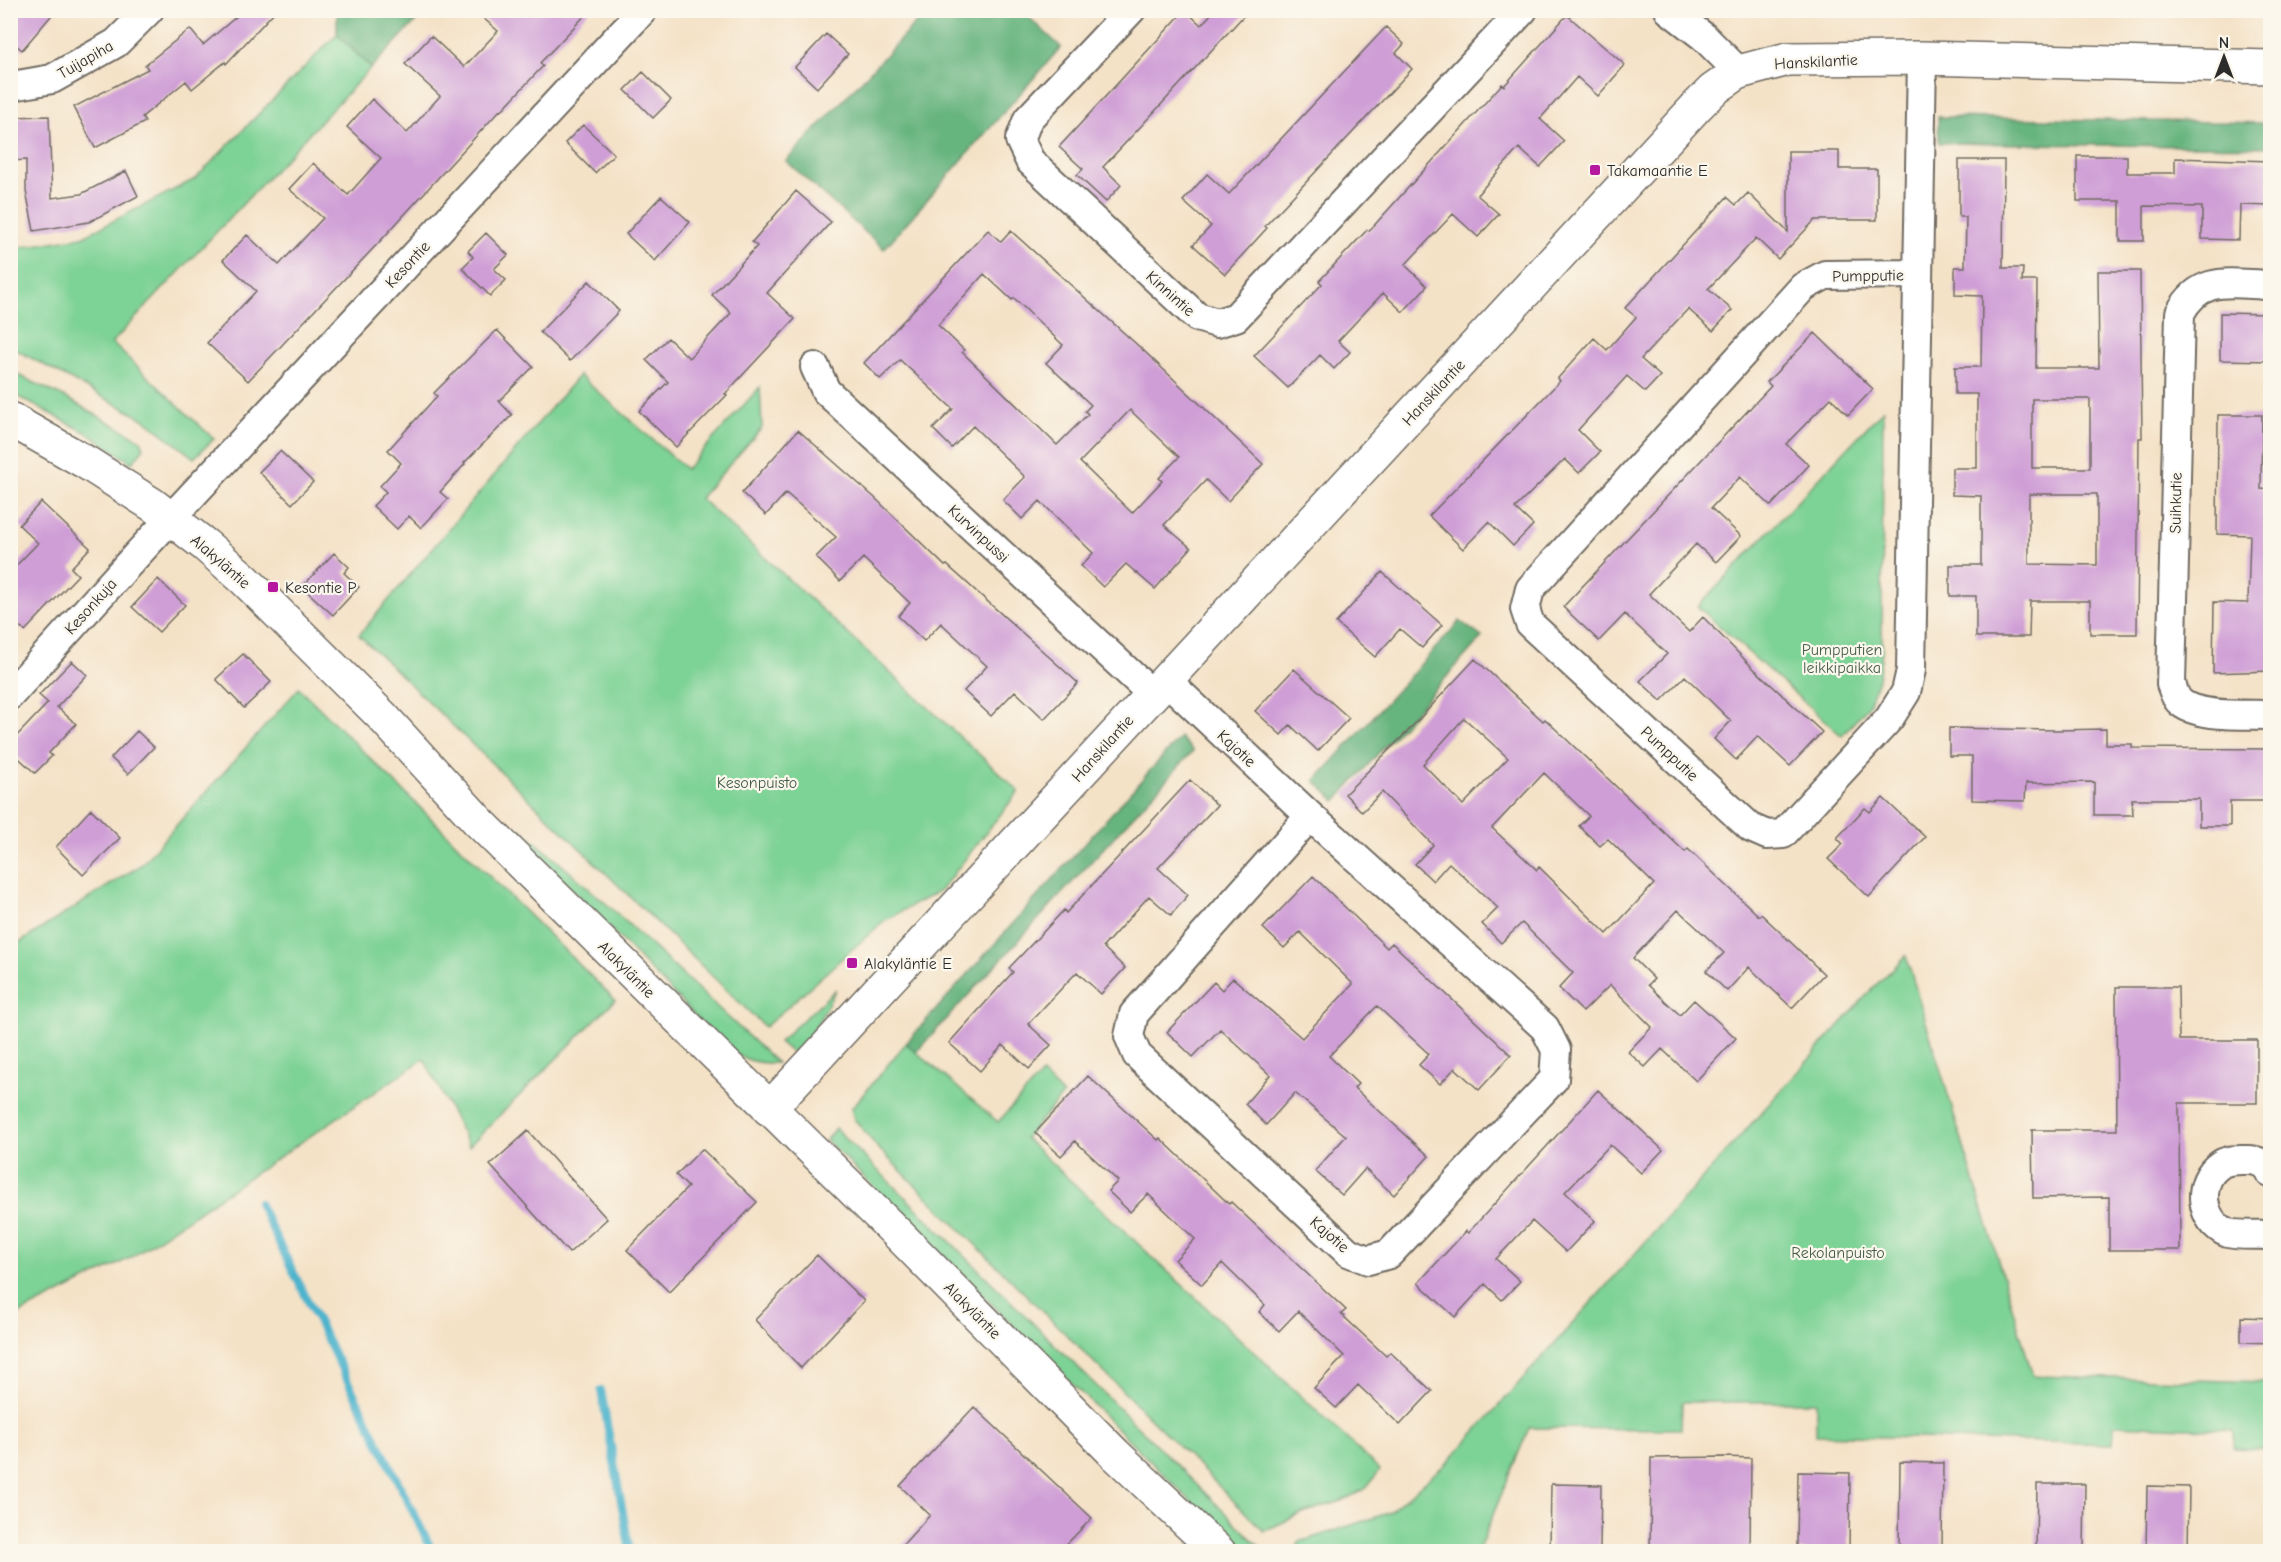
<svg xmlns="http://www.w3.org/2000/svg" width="2281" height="1562" font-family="'Comic Neue',sans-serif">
	<rect width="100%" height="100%" fill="#fbf7ec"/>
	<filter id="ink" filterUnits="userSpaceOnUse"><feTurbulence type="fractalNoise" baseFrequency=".0167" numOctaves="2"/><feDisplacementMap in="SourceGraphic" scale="12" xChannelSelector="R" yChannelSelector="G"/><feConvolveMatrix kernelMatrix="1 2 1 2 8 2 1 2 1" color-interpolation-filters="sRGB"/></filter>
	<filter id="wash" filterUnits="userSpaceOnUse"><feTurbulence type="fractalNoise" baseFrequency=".008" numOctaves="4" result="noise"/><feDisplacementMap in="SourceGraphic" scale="24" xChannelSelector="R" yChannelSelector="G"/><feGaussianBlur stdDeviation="1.35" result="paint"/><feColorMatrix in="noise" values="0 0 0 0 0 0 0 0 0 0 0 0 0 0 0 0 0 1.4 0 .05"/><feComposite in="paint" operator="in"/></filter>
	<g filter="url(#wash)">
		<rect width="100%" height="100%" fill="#f4e2c7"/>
		<path fill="#7dd295" stroke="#547e60" stroke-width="1.5" d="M 337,34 L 371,68 L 112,343 L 214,439 L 194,458 L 145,420 L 11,347 L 11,249 L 82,237 L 195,179 Z
			M 10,371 L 68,399 L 141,440 L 144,448 L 132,463 L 87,433 L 11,393 Z
			M 579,375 L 686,469 L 760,387 L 762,428 L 700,498 L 1019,791 L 940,891 L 885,920 L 765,1027 L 359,635 Z
			M 1883,410 L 1882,653 L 1878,679 L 1869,705 L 1842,736 L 1698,607 Z
			M 299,688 L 615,1000 L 469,1146 L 424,1059 L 130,1258 L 11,1318 L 11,948 L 141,865 Z
			M 521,829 L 609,906 L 777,1063 C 757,1064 744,1060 727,1049 L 518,834 Z
			M 1906,956 L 2033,1376 L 2270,1382 L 2270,1450 L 2234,1448 L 2234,1430 L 2114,1425 L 2113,1444 L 1816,1435 L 1816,1402 L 1682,1402 L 1681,1429 L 1529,1428 L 1478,1551 L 1294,1551 L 1300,1542 L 1388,1513 L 1449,1461 L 1874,987 Z
			M 836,989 L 809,1040 L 792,1053 L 779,1042 Z
			M 906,1043 L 998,1122 L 1042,1074 L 1063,1095 L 1025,1138 L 1380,1470 L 1365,1489 L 1342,1501 L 1305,1512 L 1264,1531 L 877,1147 L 854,1119 L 851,1109 Z
			M 835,1128 L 1264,1551 L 1241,1551 L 826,1140 Z"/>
		<path fill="#66b47e" stroke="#487054" stroke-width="1.5" d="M 337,11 L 337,10 L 426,11 L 371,68 L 337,34 Z
			M 927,11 L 1022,11 L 1061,47 L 884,249 L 786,161 Z
			M 1938,117 L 2270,123 L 2270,147 L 1939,143 Z
			M 1460,621 L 1482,637 L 1336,801 L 1315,781 Z
			M 1180,737 L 1193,751 L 916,1052 L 906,1043 Z"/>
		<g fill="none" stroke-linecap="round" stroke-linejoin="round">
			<path stroke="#4eb4cc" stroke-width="8" d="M 259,1203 L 433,1552
				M 601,1390 L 630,1552"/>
		</g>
		<g id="blocks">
			<path fill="#cf9ed6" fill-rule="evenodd" d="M 10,10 L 56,10 L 22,50 L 10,40 Z
				M 244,10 L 276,10 L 226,64 L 225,62 L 192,89 L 186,81 L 142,117 L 145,122 L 95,148 L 74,107 L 148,69 L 145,65 L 190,29 L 203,45 Z
				M 474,10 L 590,10 L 540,63 L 543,66 L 501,111 L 500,110 L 384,237 L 248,381 L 207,343 L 256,291 L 223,260 L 247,235 L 279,265 L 323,218 L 289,189 L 313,163 L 348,195 L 381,158 L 347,127 L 372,99 L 407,133 L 440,96 L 405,64 L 431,36 L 464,67 L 498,31 Z
				M 1185,10 L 1201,25 L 1215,10 L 1249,10 L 1103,167 L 1121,185 L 1106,202 L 1077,175 L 1083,169 L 1059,147 Z
				M 1567,15 L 1625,65 L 1598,96 L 1577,77 L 1540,119 L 1564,141 L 1540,167 L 1519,148 L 1477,195 L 1499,214 L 1478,237 L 1453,214 L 1405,265 L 1427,286 L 1403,312 L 1383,293 L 1338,341 L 1350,352 L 1334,369 L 1320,355 L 1288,388 L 1254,356 L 1322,284 L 1319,281 L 1367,230 L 1369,231 L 1502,84 L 1504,86 Z
				M 1386,27 L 1404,44 L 1396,53 L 1412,69 L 1265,226 L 1267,228 L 1225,274 L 1193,245 L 1211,226 L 1183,201 L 1207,174 L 1229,194 Z
				M 826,34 L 848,54 L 817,88 L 795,67 Z
				M 643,72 L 671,100 L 653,118 L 625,90 Z
				M 49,116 L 52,198 L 81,194 L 126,171 L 138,196 L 89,222 L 34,231 L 26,191 L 26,160 L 10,161 L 10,117 Z
				M 583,125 L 614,154 L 595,173 L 565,143 Z
				M 1788,151 L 1839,151 L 1839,169 L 1877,169 L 1877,220 L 1815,220 L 1778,259 L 1756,238 L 1708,289 L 1732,310 L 1713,331 L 1688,309 L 1641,359 L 1660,376 L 1645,392 L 1627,376 L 1578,430 L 1600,452 L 1579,473 L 1565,459 L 1515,508 L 1533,525 L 1513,546 L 1489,522 L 1463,549 L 1429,516 L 1560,381 L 1558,378 L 1594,338 L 1607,350 L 1636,317 L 1625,308 L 1727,197 L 1736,205 L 1748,193 L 1788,232 Z
				M 2077,156 L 2127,156 L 2127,173 L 2175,173 L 2175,158 L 2271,161 L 2271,206 L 2240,205 L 2239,240 L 2202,239 L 2202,207 L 2144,206 L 2144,241 L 2120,241 L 2120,201 L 2077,201 Z
				M 1959,160 L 2004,160 L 2003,268 L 2023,268 L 2022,281 L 2037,281 L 2036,368 L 2099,368 L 2098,271 L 2140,271 L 2142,438 L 2139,438 L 2137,634 L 2090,634 L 2090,601 L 2030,601 L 2029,637 L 1976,637 L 1976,596 L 1950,596 L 1950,565 L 1981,565 L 1981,496 L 1952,495 L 1952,468 L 1977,468 L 1977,394 L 1955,394 L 1955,367 L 1981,367 L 1982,296 L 1955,295 L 1955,267 L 1965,267 L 1966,217 L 1959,217 ZM 2032,399 L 2090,399 L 2090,468 L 2032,468 ZM 2029,494 L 2097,494 L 2097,565 L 2029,564 Z
				M 796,191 L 831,222 L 767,293 L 795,319 L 725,394 L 727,395 L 676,447 L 639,411 L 668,382 L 646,360 L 668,338 L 689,358 L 731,313 L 712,295 L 757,246 L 752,242 Z
				M 661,196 L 690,222 L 655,261 L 626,234 Z
				M 988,230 L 1001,242 L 1011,231 L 1144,351 L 1263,464 L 1228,501 L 1206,480 L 1164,525 L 1191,548 L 1155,589 L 1126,564 L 1103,587 L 1081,566 L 1093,553 L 1040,501 L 1022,519 L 1003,500 L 1025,477 L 973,426 L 952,448 L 933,429 L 953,409 L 900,360 L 880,379 L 864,363 ZM 984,274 L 1012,300 L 1014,298 L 1063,345 L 1046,363 L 1091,405 L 1085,411 L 1088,414 L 1057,445 L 962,352 L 964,350 L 938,325 ZM 1130,410 L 1179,457 L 1159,478 L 1162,481 L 1132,513 L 1080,462 Z
				M 486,233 L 508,255 L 494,269 L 506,280 L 490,296 L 462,268 L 473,257 L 468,251 Z
				M 589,281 L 619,311 L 570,361 L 540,332 Z
				M 2220,313 L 2271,314 L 2271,361 L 2220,360 Z
				M 497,330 L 533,367 L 499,401 L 512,415 L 464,463 L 465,464 L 440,492 L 448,499 L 421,528 L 409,516 L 397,529 L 373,506 L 386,492 L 380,486 L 401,463 L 388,450 L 437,396 L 434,393 Z
				M 1815,333 L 1873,389 L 1848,415 L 1831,398 L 1786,444 L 1809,465 L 1771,506 L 1740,477 L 1711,508 L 1741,536 L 1716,562 L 1696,544 L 1649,594 L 1689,632 L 1703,617 L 1752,667 L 1822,732 L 1790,766 L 1758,736 L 1736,760 L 1714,739 L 1731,721 L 1685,676 L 1661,701 L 1640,681 L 1667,654 L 1625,614 L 1599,641 L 1563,607 L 1771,386 L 1767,382 Z
				M 2218,415 L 2262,415 L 2261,489 L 2271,490 L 2271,671 L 2213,673 L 2214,602 L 2248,603 L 2250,535 L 2217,534 Z
				M 798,430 L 875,498 L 945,566 L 947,565 L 1078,683 L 1044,719 L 1015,691 L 991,716 L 964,691 L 987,666 L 941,623 L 924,641 L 898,616 L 910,603 L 863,558 L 840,581 L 816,557 L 836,537 L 786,493 L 766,515 L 742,493 Z
				M 280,451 L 313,482 L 292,504 L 259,472 Z
				M 41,502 L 90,548 L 71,568 L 78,575 L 25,631 L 10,618 L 10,572 L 38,543 L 19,525 Z
				M 334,553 L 349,567 L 344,573 L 359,587 L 333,615 L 302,587 Z
				M 1382,572 L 1442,625 L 1422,648 L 1400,629 L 1375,657 L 1336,623 Z
				M 158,579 L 185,605 L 159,632 L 132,607 Z
				M 243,654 L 271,682 L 244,708 L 216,679 Z
				M 1475,659 L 1543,721 L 1545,719 L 1685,852 L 1688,849 L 1759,916 L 1761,914 L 1824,974 L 1792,1008 L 1749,967 L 1727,991 L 1706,971 L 1724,953 L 1678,910 L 1633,958 L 1654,979 L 1648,985 L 1680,1015 L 1694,1000 L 1736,1038 L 1696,1081 L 1662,1049 L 1645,1067 L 1628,1052 L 1652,1027 L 1610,985 L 1583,1012 L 1559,988 L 1573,973 L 1522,923 L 1501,943 L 1482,924 L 1498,908 L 1449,863 L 1433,881 L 1415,864 L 1433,845 L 1382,792 L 1362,812 L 1345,794 L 1407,732 ZM 1464,718 L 1508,758 L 1463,805 L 1423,764 ZM 1544,773 L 1589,816 L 1579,826 L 1600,846 L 1608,839 L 1654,884 L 1607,934 L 1539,867 L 1537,870 L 1492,828 Z
				M 72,661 L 87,675 L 57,707 L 76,724 L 49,753 L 52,756 L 35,773 L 10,750 L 10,743 L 48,703 L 39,695 Z
				M 1294,669 L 1349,718 L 1318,751 L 1290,725 L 1281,735 L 1255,711 Z
				M 1949,728 L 2056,730 L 2106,729 L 2106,744 L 2132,744 L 2132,748 L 2271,749 L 2271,801 L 2230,801 L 2230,826 L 2199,826 L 2199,799 L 2132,799 L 2133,815 L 2094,815 L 2094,782 L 2026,783 L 2025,801 L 1972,800 L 1972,756 L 1949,756 Z
				M 137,731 L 154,747 L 128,774 L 111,758 Z
				M 1190,780 L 1217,805 L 1158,868 L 1188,895 L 1171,915 L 1149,896 L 1103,947 L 1125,968 L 1101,994 L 1077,972 L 1028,1024 L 1051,1045 L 1029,1069 L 1003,1045 L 980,1071 L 949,1043 L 1013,972 L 1009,968 L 1064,910 L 1066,913 Z
				M 1883,798 L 1925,837 L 1869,897 L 1828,859 L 1843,844 L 1837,838 L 1865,808 L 1870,812 Z
				M 91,809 L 120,838 L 83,875 L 56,847 Z
				M 1313,876 L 1387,948 L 1392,943 L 1511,1055 L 1479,1090 L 1455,1068 L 1440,1084 L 1419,1065 L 1429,1054 L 1377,1006 L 1329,1056 L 1358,1084 L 1354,1088 L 1429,1156 L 1394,1195 L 1365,1169 L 1342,1195 L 1315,1171 L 1346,1136 L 1295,1093 L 1266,1125 L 1245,1104 L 1270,1075 L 1220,1029 L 1193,1057 L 1167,1032 L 1214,982 L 1222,990 L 1233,978 L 1302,1038 L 1353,984 L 1300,932 L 1284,948 L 1263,928 Z
				M 2116,987 L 2178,987 L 2179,1040 L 2257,1040 L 2257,1103 L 2179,1103 L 2180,1250 L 2109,1250 L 2109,1197 L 2033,1198 L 2032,1130 L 2117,1130 Z
				M 1088,1076 L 1158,1140 L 1160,1138 L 1229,1204 L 1231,1202 L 1301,1268 L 1346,1310 L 1341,1314 L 1386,1356 L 1390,1352 L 1432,1391 L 1400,1425 L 1358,1385 L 1336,1408 L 1314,1388 L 1344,1356 L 1298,1311 L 1279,1331 L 1259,1312 L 1265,1305 L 1222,1263 L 1202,1285 L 1175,1260 L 1195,1239 L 1148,1194 L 1130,1212 L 1108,1191 L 1118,1181 L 1075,1141 L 1061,1156 L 1035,1133 Z
				M 1598,1090 L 1663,1150 L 1641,1173 L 1610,1145 L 1565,1192 L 1595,1221 L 1566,1252 L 1532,1221 L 1496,1259 L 1520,1281 L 1502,1300 L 1485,1284 L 1455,1317 L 1418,1283 L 1466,1231 L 1468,1233 Z
				M 528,1131 L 607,1219 L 569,1253 L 490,1165 Z
				M 702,1149 L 757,1202 L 669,1292 L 627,1250 L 688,1187 L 676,1175 Z
				M 817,1255 L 864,1301 L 801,1368 L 755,1320 Z
				M 2241,1317 L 2271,1318 L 2271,1343 L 2241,1342 Z
				M 974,1407 L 1092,1518 L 1060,1551 L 897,1551 L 930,1515 L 900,1486 Z
				M 1725,1457 L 1751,1458 L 1750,1551 L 1650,1551 L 1651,1458 Z
				M 1900,1462 L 1943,1463 L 1942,1551 L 1899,1551 Z
				M 1798,1472 L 1850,1473 L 1849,1551 L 1797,1551 Z
				M 1551,1484 L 1601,1485 L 1600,1551 L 1550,1551 Z
				M 2037,1484 L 2085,1484 L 2084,1551 L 2036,1551 Z
				M 2147,1486 L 2189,1487 L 2188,1551 L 2146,1551 Z"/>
		</g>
	</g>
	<g filter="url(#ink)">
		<use href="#blocks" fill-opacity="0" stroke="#716b62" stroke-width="1.5"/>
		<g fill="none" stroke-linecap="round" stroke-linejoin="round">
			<defs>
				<path id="minor" d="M 1131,10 L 1028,119 L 1020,140 L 1030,161 L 1197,317 L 1217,323 L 1236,317 L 1523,10
					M 1669,10 L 1704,37 L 1739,72
					M 10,84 L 18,85 L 52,79 L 116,43 L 149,10
					M 1917,274 L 1825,275 L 1803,287 L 1530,589 L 1525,609 L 1530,624 L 1751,828 L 1767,835 L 1783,834 L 1889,719 L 1906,692 L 1911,670 L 1922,58
					M 2270,285 C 2231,284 2201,274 2180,313 L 2171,684 C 2173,689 2175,697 2179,701 C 2195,718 2247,714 2270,715
					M 815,367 L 826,391 L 1152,694
					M 1165,679 L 1310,816 L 1545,1028 L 1556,1050 L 1554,1079 L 1389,1254 L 1368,1260 L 1348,1252 L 1137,1055 L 1129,1036 L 1134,1014 L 1310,816
					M 10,695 L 133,559 L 643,10
					M 2270,1173 C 2267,1164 2257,1160 2248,1160 C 2239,1160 2229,1159 2221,1164 C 2195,1181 2200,1222 2228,1233 C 2238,1236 2260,1234 2270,1235"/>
				<path id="tertiary" d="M 10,419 L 87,463 L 153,505 L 205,545 L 244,579 L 382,716 L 479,822 L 901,1237 L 1115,1454 L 1219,1552
					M 769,1109 L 1698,105 L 1713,90 L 1739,72 L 1788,59 L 1922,58 L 2270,67"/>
			</defs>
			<use href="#minor" stroke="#716b62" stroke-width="32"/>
			<use href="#tertiary" stroke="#716b62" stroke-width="36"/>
			<use href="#minor" stroke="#fff" stroke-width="28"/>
			<use href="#tertiary" stroke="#fff" stroke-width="33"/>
		</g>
	</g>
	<g fill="#b5179e" stroke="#fbf7ec" stroke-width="2">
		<rect x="1589" y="164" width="12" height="12" rx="3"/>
		<rect x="267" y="581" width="12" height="12" rx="3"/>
		<rect x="846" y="957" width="12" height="12" rx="3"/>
	</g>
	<g text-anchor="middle" stroke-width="4.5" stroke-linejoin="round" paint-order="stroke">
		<g font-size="16" fill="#2b2b2b" stroke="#fbf7ec">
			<text transform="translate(85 59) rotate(-30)" y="6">Tuijapiha</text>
			<text transform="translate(1816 61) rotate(-3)" y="6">Hanskilantie</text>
			<text transform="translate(407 264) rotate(-47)" y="6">Kesontie</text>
			<text transform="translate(1868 275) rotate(-1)" y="6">Pumpputie</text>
			<text transform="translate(1171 293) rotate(42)" y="6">Kinnintie</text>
			<text transform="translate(1433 392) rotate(-47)" y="6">Hanskilantie</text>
			<text transform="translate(2175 503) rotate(-89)" y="6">Suihkutie</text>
			<text transform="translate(979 533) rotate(43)" y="6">Kurvinpussi</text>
			<text transform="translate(221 561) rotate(41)" y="6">Alakyläntie</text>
			<text transform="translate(90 606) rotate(-48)" y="6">Kesonkuja</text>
			<text transform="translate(1102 748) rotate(-48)" y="6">Hanskilantie</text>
			<text transform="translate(1237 748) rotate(43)" y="6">Kajotie</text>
			<text transform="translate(1670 753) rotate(43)" y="6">Pumpputie</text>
			<text transform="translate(627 969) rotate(45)" y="6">Alakyläntie</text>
			<text transform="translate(1330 1234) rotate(41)" y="6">Kajotie</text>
			<text transform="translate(973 1310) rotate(45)" y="6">Alakyläntie</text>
		</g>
		<g font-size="16" fill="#2b2b2b" stroke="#fbf7ec" text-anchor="start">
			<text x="1607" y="176">Takamaantie E</text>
			<text x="285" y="593">Kesontie P</text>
			<text x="864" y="969">Alakyläntie E</text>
		</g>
		<g font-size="16" fill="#445d4b" stroke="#fbf7ec">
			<text x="1842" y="655">Pumpputien<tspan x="1842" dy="18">leikkipaikka</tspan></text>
			<text x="757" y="788">Kesonpuisto</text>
			<text x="1838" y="1258">Rekolanpuisto</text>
		</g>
	</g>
	<rect width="2281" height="1562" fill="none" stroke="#fbf7ec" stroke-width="36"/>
	<g transform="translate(2224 57)" stroke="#fbf7ec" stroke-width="4.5" paint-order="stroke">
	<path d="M0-4.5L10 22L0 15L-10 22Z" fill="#2b2b2b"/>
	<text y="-9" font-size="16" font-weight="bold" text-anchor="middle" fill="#2b2b2b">N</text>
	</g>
</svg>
